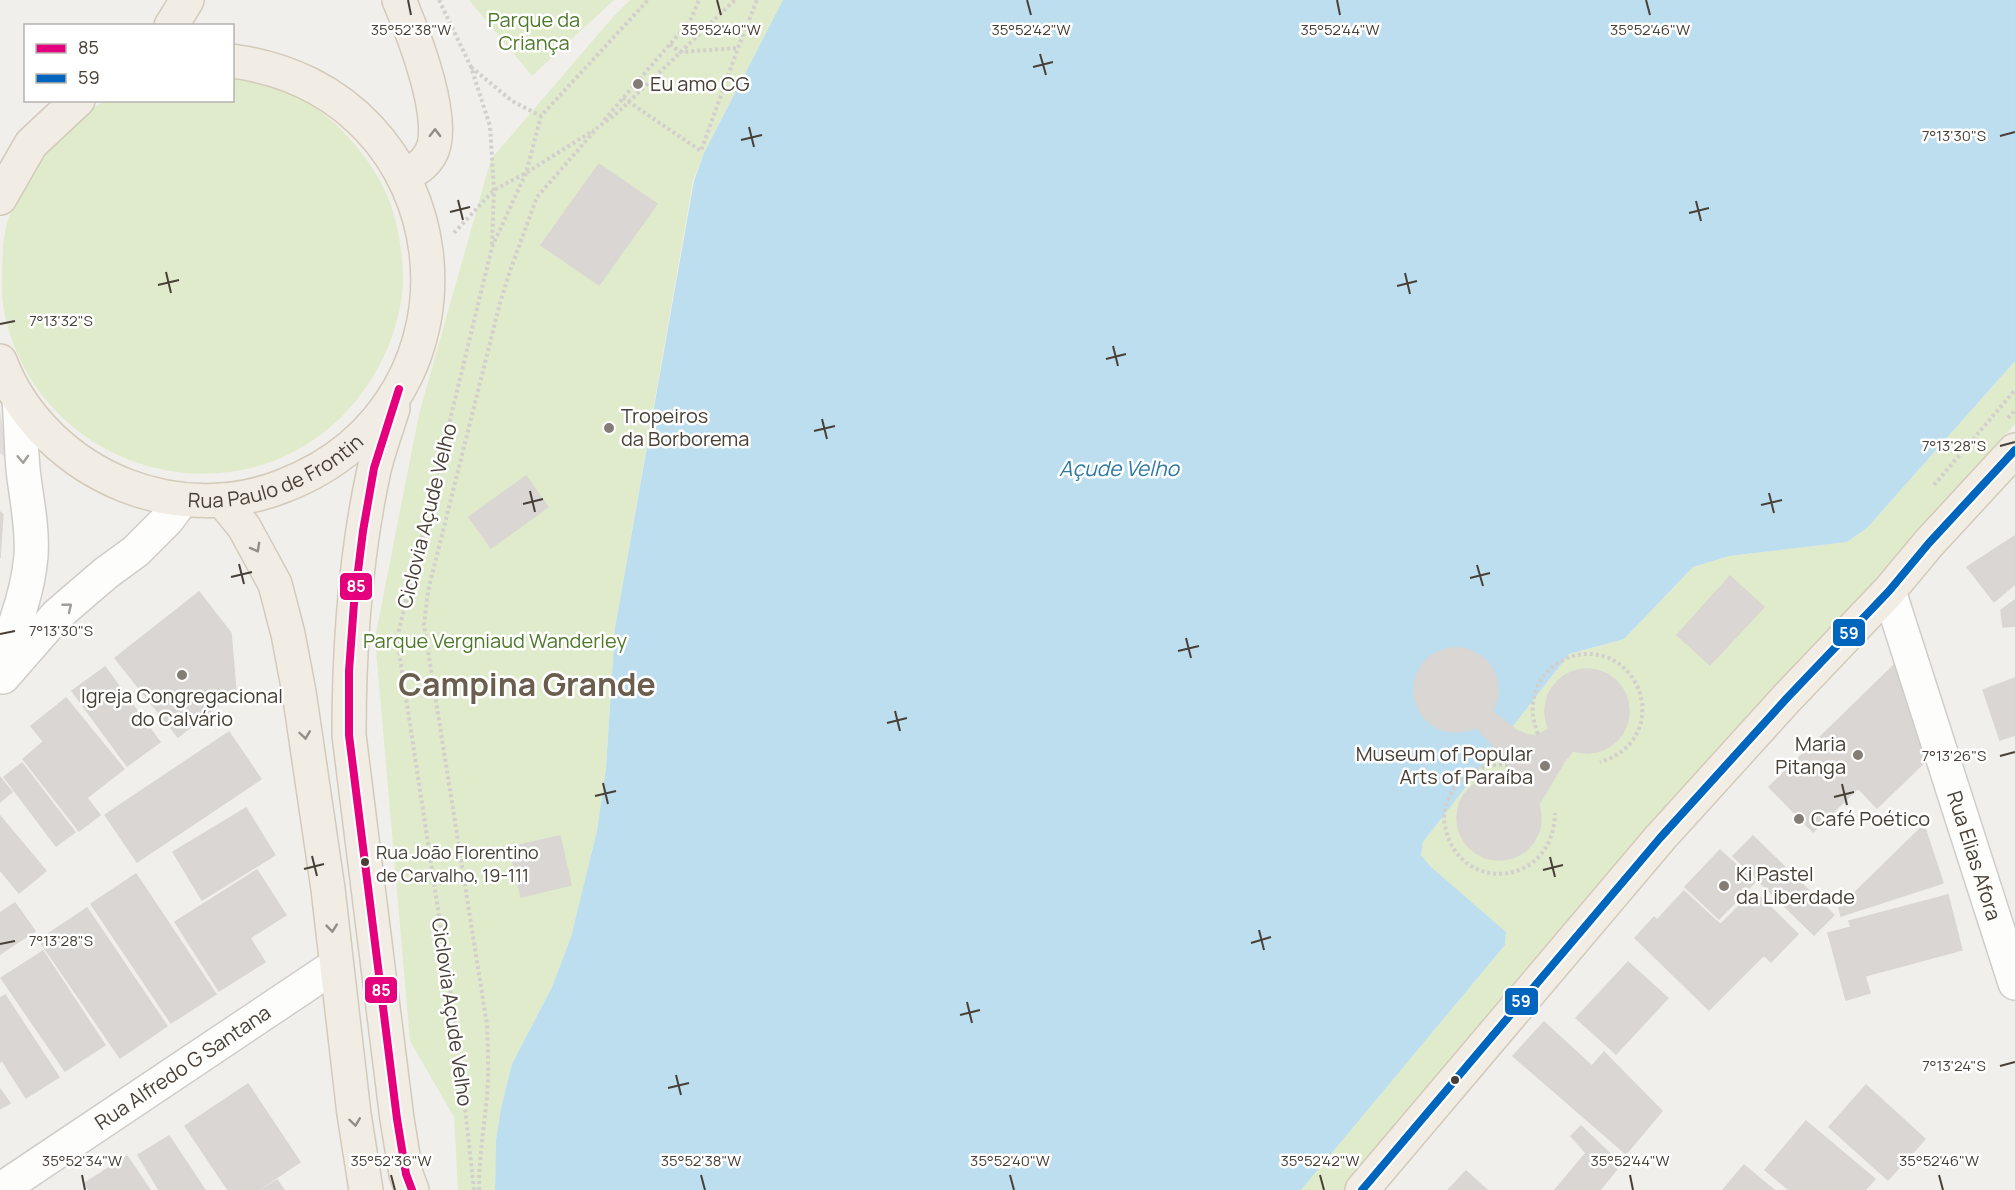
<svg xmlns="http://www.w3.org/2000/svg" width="2015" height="1190" font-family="Manrope,sans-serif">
	<rect width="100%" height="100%" fill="#f1efec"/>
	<path fill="#e0ebcc" d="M 469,0 L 614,0 L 532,76 Z
		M 630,0 L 783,0 L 704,153 L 693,181 L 615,628 L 606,768 L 597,831 L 571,937 L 552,987 L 512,1064 L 501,1108 L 496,1140 L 495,1190 L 458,1190 L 454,1117 L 410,1041 L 375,638 L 419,414 L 491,159 L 613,17 Z
		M 233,77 C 250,82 270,86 287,92 C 336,112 385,171 396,222 C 401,246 405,271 402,295 C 390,384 321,461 229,472 C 126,485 28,419 5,316 C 0,294 2,271 3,249 C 8,188 52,128 105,101 L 232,100 Z
		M 2015,361 L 2015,424 L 1768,703 L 1348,1190 L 1301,1190 L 1505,945 L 1506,932 L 1431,868 L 1421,855 L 1423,842 L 1569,654 L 1624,639 L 1693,567 L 1729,556 L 1847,542 L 1867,528 Z"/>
	<path fill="#e1dedc" d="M 0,412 L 9,460 L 0,453 Z"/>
	<path fill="#bcdeef" d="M 783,0 L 2015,0 L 2015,361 L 1867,528 L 1847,542 L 1729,556 L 1693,567 L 1624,639 L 1569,654 L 1423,842 L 1421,855 L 1431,867 L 1506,932 L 1505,945 L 1301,1190 L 495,1190 L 496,1140 L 501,1108 L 512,1064 L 552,987 L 571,937 L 597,831 L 606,768 L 615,628 L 694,181 L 704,153 Z"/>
	<path fill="#d9d6d3" stroke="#dad6d2" stroke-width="1.5" d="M 599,164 L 657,204 L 599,285 L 541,245 Z
		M 526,476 L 548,507 L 491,548 L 469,517 Z
		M 0,512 L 3,514 L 0,558 Z
		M 2015,536 L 2015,584 L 1994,602 L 1967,567 Z
		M 1730,576 L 1764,607 L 1710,665 L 1677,635 Z
		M 199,592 L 231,633 L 236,692 L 178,737 L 115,658 Z
		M 2015,600 L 2015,626 L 2003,627 L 2001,610 Z
		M1414 690a42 42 0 1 1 84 0a42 42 0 1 1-84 0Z
		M 1898,661 L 1931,756 L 1877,808 L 1858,788 L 1813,832 L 1769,787 Z
		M 105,667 L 160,742 L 127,766 L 72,691 Z
		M1545 711a42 42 0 1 1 84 0a42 42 0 1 1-84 0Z
		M 2015,678 L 2015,735 L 2000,740 L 1983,690 Z
		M1563 711a24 24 0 1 1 48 0a24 24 0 1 1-48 0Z
		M 66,698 L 124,769 L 88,797 L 31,726 Z
		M 1492,711 L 1516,730 L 1525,734 L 1535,736 L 1549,729 L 1556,740 L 1573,751 L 1564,762 L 1539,804 L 1533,793 L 1526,786 L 1510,778 L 1508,765 L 1504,757 L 1475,726 Z
		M 229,732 L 261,779 L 137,862 L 105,815 Z
		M 44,741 L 100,815 L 79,831 L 23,759 Z
		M 22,763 L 75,832 L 56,846 L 4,777 Z
		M1457 818a42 42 0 1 1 84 0a42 42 0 1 1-84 0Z
		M 0,777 L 12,792 L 0,802 Z
		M 246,808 L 275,855 L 202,900 L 173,852 Z
		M 0,816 L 46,871 L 19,893 L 0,870 Z
		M 1924,825 L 1943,883 L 1841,916 L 1839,908 Z
		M 560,836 L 571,885 L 521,897 L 510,847 Z
		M 1753,836 L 1834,915 L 1814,935 L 1733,856 Z
		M 1720,850 L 1755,882 L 1719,919 L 1685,887 Z
		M 257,870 L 286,915 L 250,938 L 265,962 L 219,991 L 175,922 Z
		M 136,874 L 216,994 L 171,1023 L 91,904 Z
		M 1684,891 L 1737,940 L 1708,969 L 1657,920 Z
		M 1754,891 L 1798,934 L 1771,962 L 1764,955 L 1709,1010 L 1635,938 L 1654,917 L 1708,969 L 1737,940 L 1720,925 Z
		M 1948,895 L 1962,950 L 1865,976 L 1870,993 L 1846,1000 L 1828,933 L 1851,927 L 1849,921 Z
		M 15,903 L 35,931 L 0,954 L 0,913 Z
		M 87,908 L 167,1026 L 120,1058 L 39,940 Z
		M 43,951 L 105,1045 L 65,1071 L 1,978 Z
		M 1628,962 L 1668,998 L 1616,1054 L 1576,1018 Z
		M 5,995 L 59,1077 L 26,1098 L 2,1060 L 0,1062 L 0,998 Z
		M 1544,1022 L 1592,1066 L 1604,1052 L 1662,1111 L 1626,1154 L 1513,1056 Z
		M 248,1084 L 300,1162 L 258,1190 L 228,1190 L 185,1126 Z
		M 1866,1085 L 1925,1139 L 1888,1180 L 1829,1127 Z
		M 0,1089 L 10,1103 L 0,1109 Z
		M 1806,1121 L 1875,1179 L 1865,1190 L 1789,1190 L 1765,1170 Z
		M 1581,1126 L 1621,1164 L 1600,1190 L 1555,1190 L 1586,1153 L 1571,1136 Z
		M 169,1136 L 205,1190 L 159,1190 L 138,1155 Z
		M 127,1156 L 150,1190 L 89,1190 L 85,1183 Z
		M 1744,1165 L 1774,1190 L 1723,1190 Z
		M 1466,1171 L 1487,1190 L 1448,1190 Z
		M 277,1180 L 284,1190 L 261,1190 Z"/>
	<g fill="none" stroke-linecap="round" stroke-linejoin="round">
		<defs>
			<g id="minor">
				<path id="s1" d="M 1889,591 L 2015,983"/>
				<path d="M 0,661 C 15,628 28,591 31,556 C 33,526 26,498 23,469 C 21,446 21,423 19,400"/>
				<path d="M 3,677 L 57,615 L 106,573 L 136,551 L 167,520 L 182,500"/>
				<path id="s2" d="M 0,1190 L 336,965"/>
			</g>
			<g id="major">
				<path d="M 399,0 C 413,33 448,121 431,153 C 424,166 415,170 403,176"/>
				<path d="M 171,26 L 187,0"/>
				<path d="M 0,198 L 31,144 L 78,100"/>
				<path id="s3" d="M 0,361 C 22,419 70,464 127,486 C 176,505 233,506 283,486 C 500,402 465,91 232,61"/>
				<path d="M 393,408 C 387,428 379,449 374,470 C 355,557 349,646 349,735 L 397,1119 L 406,1174 L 412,1190"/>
				<path d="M 222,500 L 244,527 L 275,584 L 288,634 L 299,692 L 328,889 L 354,1114 L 366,1190"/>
				<path d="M 1362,1190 L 1660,838 L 1787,698 L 1889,591 L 1929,543 L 2015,450"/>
			</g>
		</defs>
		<use href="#minor" stroke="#cfcdc9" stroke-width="36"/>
		<use href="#major" stroke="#d3cab9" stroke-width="36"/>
		<path stroke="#d2cfcc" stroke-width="4" stroke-dasharray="3 3" stroke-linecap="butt" d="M 439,0 L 471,67 L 490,126 L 494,190 L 492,244
			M 670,44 L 680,52 L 738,48
			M 471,67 L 512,101 L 541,116
			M 623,98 L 701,151 L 738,48 L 757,0
			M 604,120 L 690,21 L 699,0
			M 454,233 L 494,190 L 526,173 L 594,130
			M 2008,418 L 2015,410
			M 1934,485 L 2015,390
			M 1538,734 C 1510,665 1601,623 1635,682 C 1642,694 1644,708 1641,722 C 1636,743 1620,756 1600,762
			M 1508,765 C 1487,763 1467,770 1455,787 C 1447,798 1442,813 1445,826 C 1459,896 1554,887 1555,813
			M 474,1190 L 457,1035 L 397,638 L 492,247 L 526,173 L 541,116 L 648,0
			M 479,1190 C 479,1158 484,1127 487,1096 C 489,1072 488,1049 487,1025 L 424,625 L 428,591 L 500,303 L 511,268 L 537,197 L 598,127 L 616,114 L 735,0"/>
		<use href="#minor" stroke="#fdfdfc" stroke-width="33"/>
		<use href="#major" stroke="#f1ece4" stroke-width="33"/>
		<defs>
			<path id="bus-1" d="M 399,389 L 374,468 L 363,531 L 354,603 L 349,671 L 349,735 L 397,1119 L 406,1174 L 412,1190"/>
			<path id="bus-2" d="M 1362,1190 L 1660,838 L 1787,698 L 1889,591 L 1929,543 L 2015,450"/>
		</defs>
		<use href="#bus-1" stroke="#fff" stroke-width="12"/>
		<use href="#bus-2" stroke="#fff" stroke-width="12"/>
		<use href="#bus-1" stroke="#e5007d" stroke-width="8"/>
		<use href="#bus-2" stroke="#0065bd" stroke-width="8"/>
	</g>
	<defs><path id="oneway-chevron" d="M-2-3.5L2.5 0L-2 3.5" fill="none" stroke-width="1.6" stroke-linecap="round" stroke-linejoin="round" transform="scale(1.5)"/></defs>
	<g stroke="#948d85">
		<use href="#oneway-chevron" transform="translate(435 133) rotate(-89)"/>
		<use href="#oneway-chevron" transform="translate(256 548) rotate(61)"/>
		<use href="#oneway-chevron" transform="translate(305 735) rotate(82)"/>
		<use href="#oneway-chevron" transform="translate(332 928) rotate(84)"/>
		<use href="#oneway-chevron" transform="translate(355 1122) rotate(82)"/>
	</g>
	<g stroke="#a29e9a">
		<use href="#oneway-chevron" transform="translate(23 459) rotate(87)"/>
		<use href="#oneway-chevron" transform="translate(68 607) rotate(-39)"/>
	</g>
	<path fill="none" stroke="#484037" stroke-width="2" d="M 408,0 L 411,15M 717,0 L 721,15M 1027,0 L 1031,15M 1337,0 L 1340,15M 1646,0 L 1650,15M 1040,54 L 1046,75M 1033,67 L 1053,62M 749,127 L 754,147M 2000,136 L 2015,132M 741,140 L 762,135M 458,200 L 463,220M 1696,201 L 1701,221M 450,212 L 470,207M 1689,213 L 1709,208M 166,272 L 171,293M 1405,273 L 1410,294M 158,285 L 179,280M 1397,286 L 1417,281M 0,324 L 15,321M 1113,346 L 1118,366M 1106,359 L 1126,354M 822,419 L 827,439M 814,431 L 835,426M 2000,446 L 2015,442M 530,491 L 535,512M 1769,493 L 1774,513M 523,504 L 543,499M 1761,505 L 1782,500M 239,564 L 244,584M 1477,565 L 1483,586M 231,577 L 252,572M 1470,578 L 1490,573M 0,634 L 15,631M 1186,638 L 1191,658M 1178,651 L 1199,646M 895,711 L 900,731M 887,723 L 907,718M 2000,756 L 2015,752M 603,783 L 608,804M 1842,784 L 1847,805M 595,796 L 616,791M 1834,797 L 1854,792M 312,856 L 317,876M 1550,857 L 1555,877M 304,869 L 324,864M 1543,870 L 1563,865M 1259,930 L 1264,950M 1251,943 L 1271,937M 0,944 L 15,941M 967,1002 L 972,1023M 960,1015 L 980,1010M 2000,1066 L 2015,1062M 676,1075 L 681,1095M 668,1088 L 689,1083M 82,1175 L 85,1190M 391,1175 L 395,1190M 701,1175 L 705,1190M 1010,1175 L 1014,1190M 1320,1175 L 1324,1190M 1630,1175 L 1633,1190M 1939,1175 L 1943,1190"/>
	<g fill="#837d76" stroke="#fff" stroke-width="2">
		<circle cx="638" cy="84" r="6"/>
		<circle cx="609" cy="428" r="6"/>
		<circle cx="182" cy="675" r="6"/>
		<circle cx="1858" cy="755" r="6"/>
		<circle cx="1545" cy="766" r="6"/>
		<circle cx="1799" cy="819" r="6"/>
		<circle cx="1724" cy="886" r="6"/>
	</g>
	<g fill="#484037" stroke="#fff" stroke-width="2">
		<circle cx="365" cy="862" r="5"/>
		<circle cx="1455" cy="1080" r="5"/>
	</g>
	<g text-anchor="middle" stroke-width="5" stroke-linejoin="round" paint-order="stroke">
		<g font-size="18" fill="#484037" stroke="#fff" text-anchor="start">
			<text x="376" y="859">Rua João Florentino<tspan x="376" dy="23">de Carvalho, 19-111</tspan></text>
		</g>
		<g font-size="20" fill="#4e7a2a" stroke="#fff">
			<text x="534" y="27">Parque da<tspan x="534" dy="23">Criança</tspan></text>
			<text x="495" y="648">Parque Vergniaud Wanderley</text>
		</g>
		<g font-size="20" fill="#484037" stroke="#fff" text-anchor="start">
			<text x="650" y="91">Eu amo CG</text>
			<text x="621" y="423">Tropeiros<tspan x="621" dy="23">da Borborema</tspan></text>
			<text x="182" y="703" text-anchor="middle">Igreja Congregacional<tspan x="182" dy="23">do Calvário</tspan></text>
			<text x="1846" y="751" text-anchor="end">Maria<tspan x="1846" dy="23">Pitanga</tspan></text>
			<text x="1533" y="761" text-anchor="end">Museum of Popular<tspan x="1533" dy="23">Arts of Paraíba</tspan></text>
			<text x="1811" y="826">Café Poético</text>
			<text x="1736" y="881">Ki Pastel<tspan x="1736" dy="23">da Liberdade</tspan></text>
		</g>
		<g font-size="20" fill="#484037" stroke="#fff">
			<text dy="7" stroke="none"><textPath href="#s3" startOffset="340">Rua Paulo de Frontin</textPath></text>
			<text transform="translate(427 516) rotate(-76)" y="7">Ciclovia Açude Velho</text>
			<text dy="7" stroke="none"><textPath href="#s1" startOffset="278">Rua Elias Afora</textPath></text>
			<text transform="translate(452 1012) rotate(82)" y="7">Ciclovia Açude Velho</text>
			<text dy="7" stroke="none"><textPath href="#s2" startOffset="220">Rua Alfredo G Santana</textPath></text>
		</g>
		<g font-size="21" font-style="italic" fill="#2d79a4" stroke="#fff">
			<text x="1119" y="476">Açude Velho</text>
		</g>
		<g font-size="32" font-weight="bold" fill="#6b5e4f" stroke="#fff">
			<text x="527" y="696">Campina Grande</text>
		</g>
	</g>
	<g font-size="15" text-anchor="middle" fill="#484037" stroke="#fff" stroke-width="5" stroke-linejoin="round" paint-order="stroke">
		<text x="411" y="35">35°52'38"W</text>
		<text x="721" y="35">35°52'40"W</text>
		<text x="1031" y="35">35°52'42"W</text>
		<text x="1340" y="35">35°52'44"W</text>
		<text x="1650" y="35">35°52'46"W</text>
		<text x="1954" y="141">7°13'30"S</text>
		<text x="61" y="326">7°13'32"S</text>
		<text x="1954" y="451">7°13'28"S</text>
		<text x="61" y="636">7°13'30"S</text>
		<text x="1954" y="761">7°13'26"S</text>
		<text x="61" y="946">7°13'28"S</text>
		<text x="1954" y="1071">7°13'24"S</text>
		<text x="82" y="1166">35°52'34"W</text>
		<text x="391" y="1166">35°52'36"W</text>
		<text x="701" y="1166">35°52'38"W</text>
		<text x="1010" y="1166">35°52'40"W</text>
		<text x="1320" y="1166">35°52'42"W</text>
		<text x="1630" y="1166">35°52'44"W</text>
		<text x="1939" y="1166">35°52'46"W</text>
	</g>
	<g stroke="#fff" stroke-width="2">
		<rect x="339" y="572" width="34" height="29" rx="6" fill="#e5007d"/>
		<rect x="1832" y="618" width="34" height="29" rx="6" fill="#0065bd"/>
		<rect x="364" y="976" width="34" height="28" rx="6" fill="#e5007d"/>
		<rect x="1504" y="987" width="35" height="29" rx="6" fill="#0065bd"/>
	</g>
	<g font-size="16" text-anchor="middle" font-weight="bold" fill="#fff">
		<text x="356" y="592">85</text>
		<text x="1849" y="639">59</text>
		<text x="381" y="996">85</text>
		<text x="1521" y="1007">59</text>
	</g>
	<rect x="24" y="24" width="210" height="78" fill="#ffffff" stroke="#b6b3af" stroke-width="1.5"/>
	<rect x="36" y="44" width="30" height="9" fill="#e5007d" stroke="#b6b3af" stroke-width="1.5"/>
	<text x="78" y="54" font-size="18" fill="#484037">85</text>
	<rect x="36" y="74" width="30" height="9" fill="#0065bd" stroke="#b6b3af" stroke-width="1.5"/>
	<text x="78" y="84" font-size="18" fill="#484037">59</text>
</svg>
